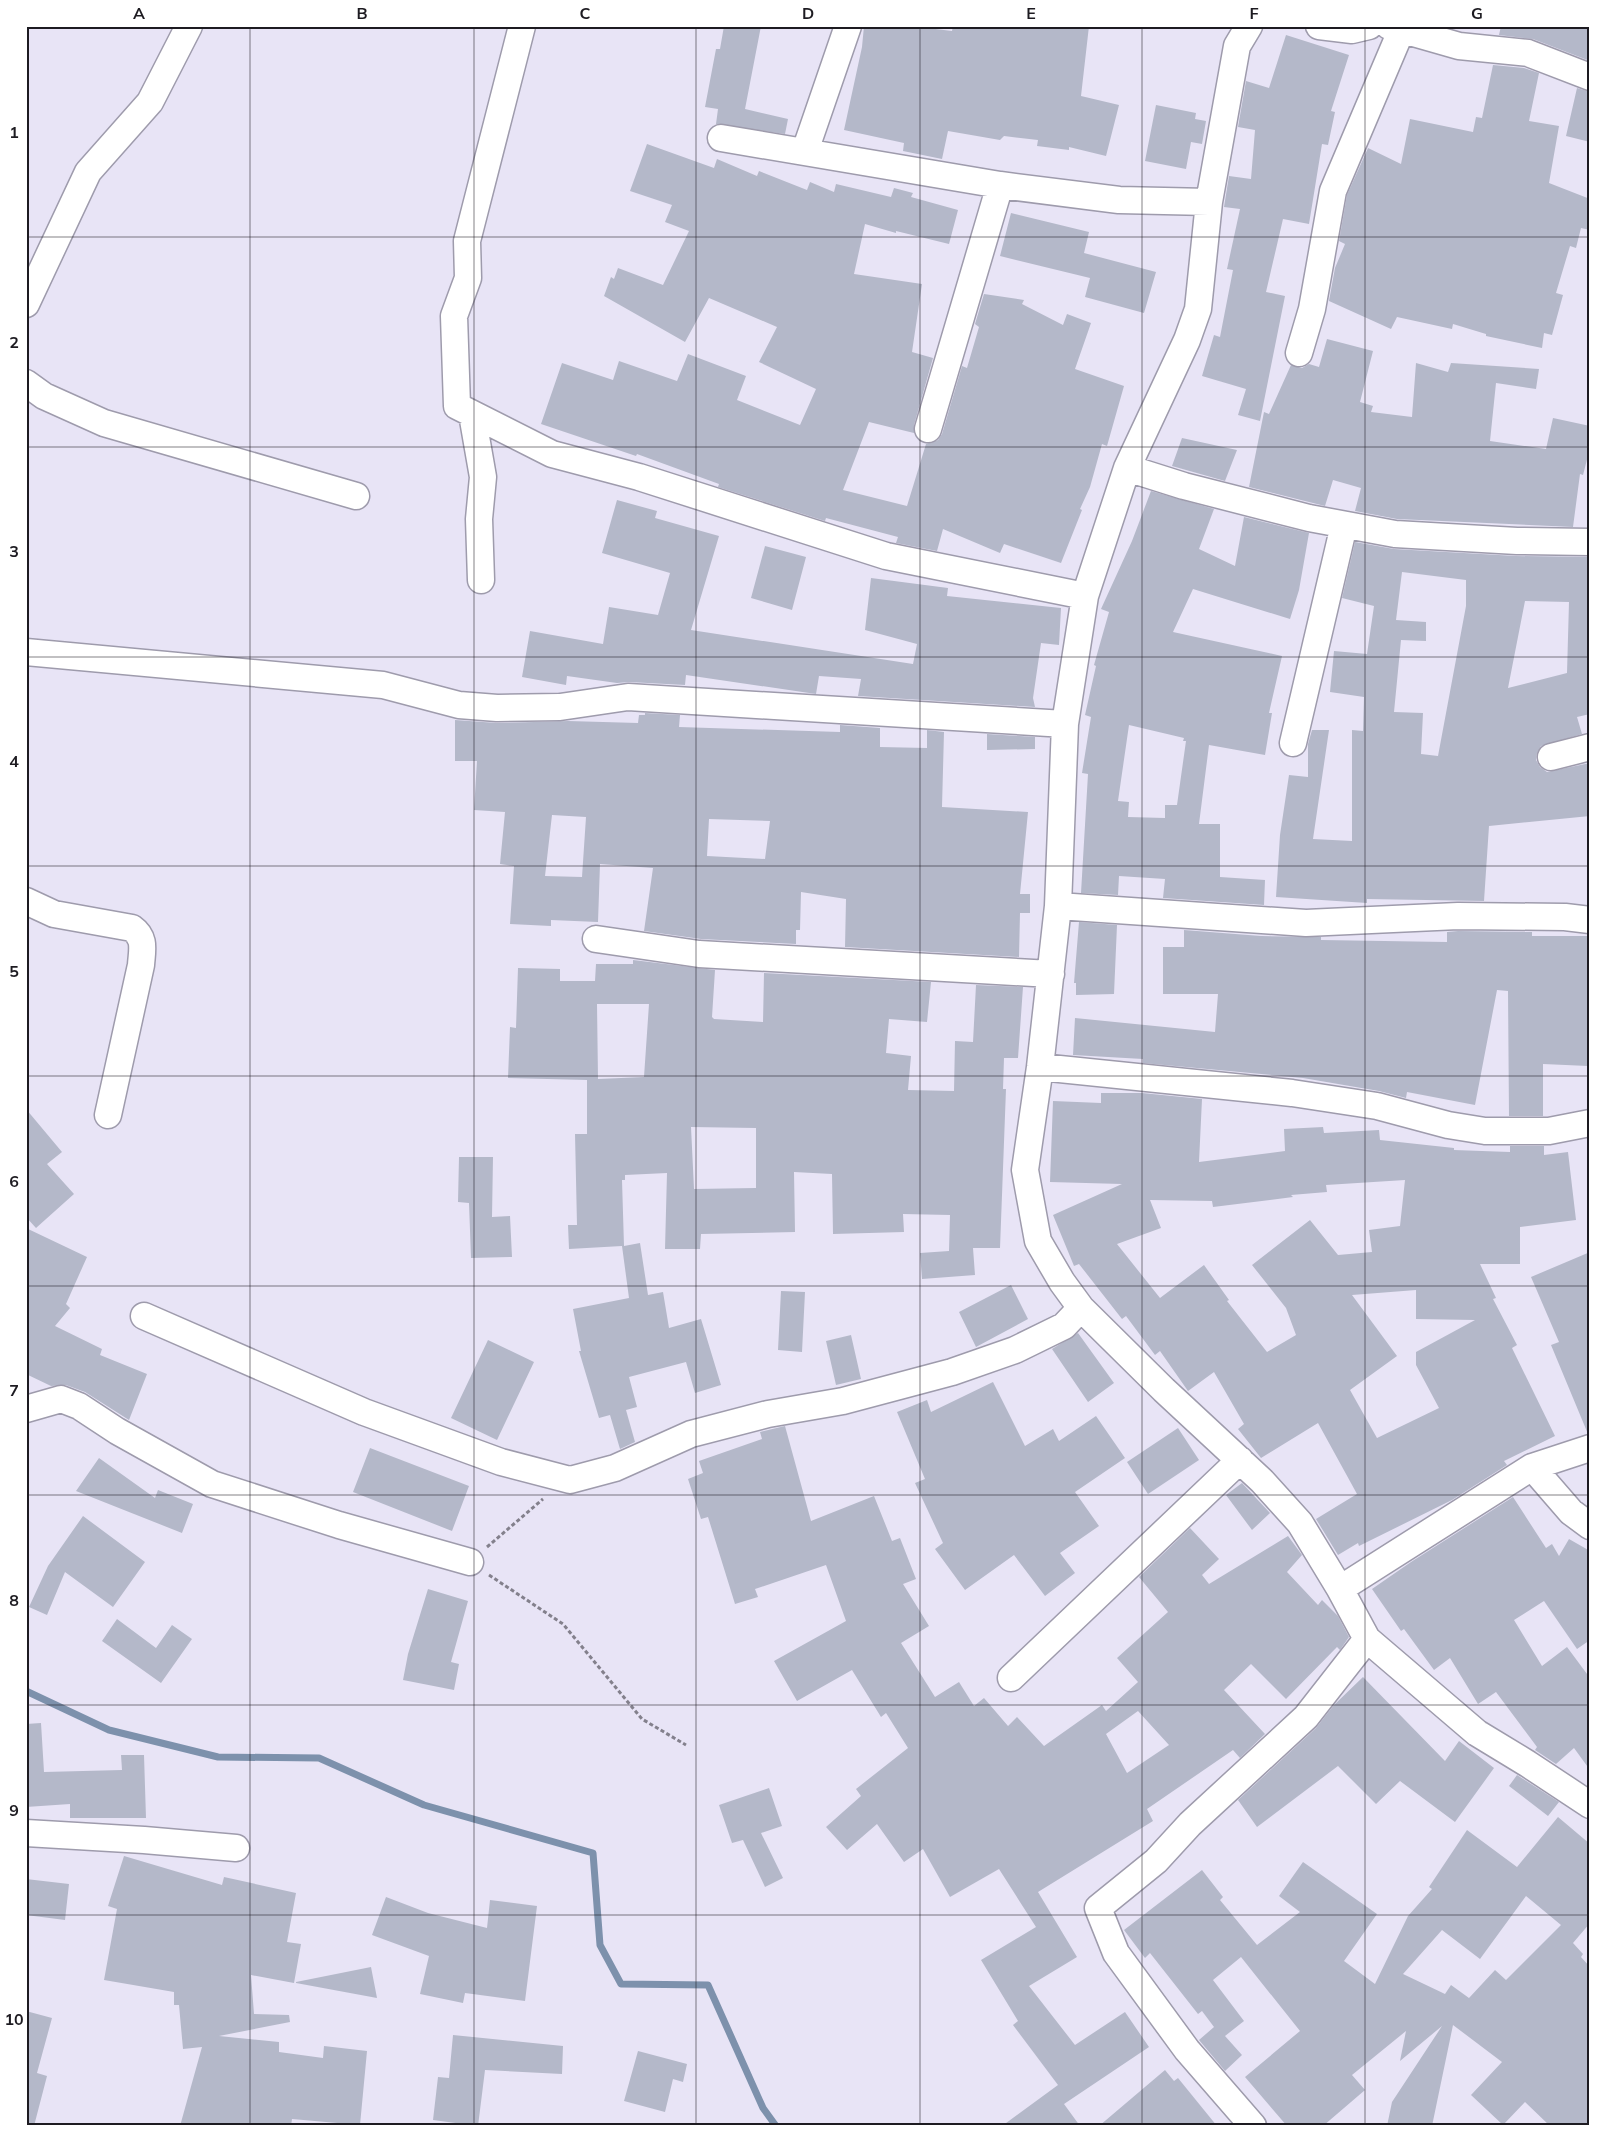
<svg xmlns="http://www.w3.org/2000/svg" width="1616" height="2152" font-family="Mulish,sans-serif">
	<rect width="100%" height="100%" fill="#e8e4f6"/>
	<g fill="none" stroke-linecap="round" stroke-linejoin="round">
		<path stroke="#7d91ac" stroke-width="7" d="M 26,1691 L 109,1730 L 218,1757 L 319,1758 L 424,1805 L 593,1853 L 600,1945 L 621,1984 L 708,1985 L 763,2108 L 776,2126"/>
	</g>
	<path fill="#b4b8c9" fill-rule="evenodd" d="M 724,26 L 761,26 L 745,109 L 788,119 L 785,134 L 716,124 L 718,109 L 705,107 L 716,49 L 720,49 Z
		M 864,26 L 911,26 L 952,31 L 953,26 L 1089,26 L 1081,96 L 1119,105 L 1106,156 L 1069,147 L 1069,150 L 1037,146 L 1038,140 L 1004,136 L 1000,140 L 948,131 L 942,159 L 903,151 L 904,143 L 844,130 L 862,47 Z
		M 1501,26 L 1590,26 L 1590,61 L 1533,39 L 1499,35 Z
		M 1286,35 L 1349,55 L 1331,111 L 1335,112 L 1328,145 L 1322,144 L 1309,224 L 1283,219 L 1266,292 L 1285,296 L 1260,421 L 1238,415 L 1246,389 L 1202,376 L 1214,335 L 1220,337 L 1233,270 L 1227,269 L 1240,209 L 1224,207 L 1229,176 L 1251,179 L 1255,130 L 1238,127 L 1246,81 L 1269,88 Z
		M 1493,65 L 1524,68 L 1539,73 L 1529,121 L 1559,126 L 1549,183 L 1590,199 L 1590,230 L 1581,228 L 1576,248 L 1570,246 L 1556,293 L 1563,295 L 1552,335 L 1544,333 L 1542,348 L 1486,336 L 1486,334 L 1453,324 L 1452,329 L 1397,317 L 1391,329 L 1329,301 L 1335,268 L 1345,244 L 1339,241 L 1347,195 L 1368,148 L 1401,164 L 1410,119 L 1473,132 L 1476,117 L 1482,118 Z
		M 1577,88 L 1590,92 L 1590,142 L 1566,136 Z
		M 1156,105 L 1196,113 L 1195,119 L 1206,121 L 1202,144 L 1191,142 L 1186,169 L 1145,161 Z
		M 647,144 L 714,168 L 717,159 L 757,176 L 759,171 L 807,190 L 810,182 L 834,192 L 836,184 L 891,197 L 894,188 L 913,193 L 911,197 L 958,210 L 949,244 L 896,231 L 896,233 L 865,224 L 854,274 L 922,284 L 912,352 L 933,358 L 914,425 L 914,433 L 869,422 L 843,490 L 907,506 L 926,444 L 938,440 L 942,434 L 962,366 L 967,368 L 979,327 L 975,324 L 984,294 L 1024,300 L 1022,304 L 1063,325 L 1067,314 L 1091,323 L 1075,369 L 1124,386 L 1107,446 L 1102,444 L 1090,487 L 1080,509 L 1082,510 L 1061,563 L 1004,544 L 1000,553 L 943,529 L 937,551 L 896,543 L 898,537 L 826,518 L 825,521 L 718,487 L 719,484 L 637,454 L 636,456 L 541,424 L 562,363 L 613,380 L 619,361 L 677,381 L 688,354 L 746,376 L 737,400 L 800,425 L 816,389 L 759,362 L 777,327 L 709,298 L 685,342 L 604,296 L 611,277 L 614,279 L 618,268 L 663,285 L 689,231 L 665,222 L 672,205 L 630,191 Z
		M 1011,213 L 1089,232 L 1084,253 L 1156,272 L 1144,313 L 1085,297 L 1090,278 L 1000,256 Z
		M 1327,339 L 1373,351 L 1360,402 L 1373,406 L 1371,412 L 1412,417 L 1416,363 L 1448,372 L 1451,363 L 1539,369 L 1536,389 L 1496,383 L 1490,441 L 1546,449 L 1553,418 L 1590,426 L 1590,448 L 1583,475 L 1580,474 L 1573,527 L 1397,519 L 1355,511 L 1361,488 L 1333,480 L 1325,506 L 1249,487 L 1264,412 L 1269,414 L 1291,365 L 1302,368 L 1309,364 L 1319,367 Z
		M 1182,438 L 1237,450 L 1225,481 L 1172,466 Z
		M 1151,491 L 1214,509 L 1199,549 L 1235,566 L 1244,517 L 1309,533 L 1299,590 L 1290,619 L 1193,589 L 1173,632 L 1282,656 L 1269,713 L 1272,713 L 1265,755 L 1209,745 L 1199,824 L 1220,824 L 1220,877 L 1265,880 L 1264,905 L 1163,898 L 1165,879 L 1119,876 L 1118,895 L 1081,893 L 1088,774 L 1082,773 L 1091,717 L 1085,715 L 1096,666 L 1094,665 L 1109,612 L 1101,609 L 1132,541 ZM 1129,725 L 1184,738 L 1183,741 L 1186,741 L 1177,805 L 1165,805 L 1165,818 L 1128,817 L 1129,802 L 1118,801 Z
		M 617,500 L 657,511 L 655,518 L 719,536 L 691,630 L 913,664 L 917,644 L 865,630 L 871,578 L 948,588 L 947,596 L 1061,608 L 1059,645 L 1041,643 L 1033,698 L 1035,707 L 858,696 L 861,679 L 819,676 L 816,694 L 686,675 L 685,685 L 629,682 L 617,683 L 567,676 L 566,685 L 522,677 L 530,631 L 603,644 L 609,607 L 658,615 L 670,573 L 602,553 Z
		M 1355,542 L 1394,549 L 1516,556 L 1590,557 L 1590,714 L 1577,717 L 1582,734 L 1541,746 L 1537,753 L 1536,760 L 1540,767 L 1547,772 L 1590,763 L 1590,816 L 1489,826 L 1484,901 L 1367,899 L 1367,903 L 1276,897 L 1280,835 L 1289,775 L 1308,777 L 1308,744 L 1312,730 L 1329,730 L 1313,839 L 1352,841 L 1352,730 L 1363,731 L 1364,697 L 1330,692 L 1334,651 L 1367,654 L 1374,606 L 1342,598 ZM 1402,572 L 1466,580 L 1466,606 L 1438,756 L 1421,754 L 1423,713 L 1394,712 L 1401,640 L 1426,641 L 1426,622 L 1396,620 ZM 1525,601 L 1569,602 L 1567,673 L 1508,688 Z
		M 765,546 L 806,557 L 792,610 L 751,598 Z
		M 645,713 L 680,715 L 679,727 L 840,732 L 840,725 L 880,728 L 880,747 L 927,748 L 927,730 L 944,732 L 942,807 L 1028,812 L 1020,894 L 1030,894 L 1030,913 L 1020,913 L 1019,957 L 845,947 L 846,899 L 801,892 L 800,930 L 796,930 L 796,944 L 701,939 L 644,931 L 653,868 L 600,864 L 598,922 L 551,920 L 551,926 L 510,924 L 514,866 L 500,864 L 505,812 L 474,810 L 477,761 L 455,761 L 455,720 L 497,723 L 568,721 L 638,723 L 639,715 L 645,715 ZM 552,815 L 586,817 L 582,877 L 545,876 ZM 709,819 L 770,821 L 765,859 L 707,856 Z
		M 987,734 L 1035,737 L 1035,749 L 987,750 Z
		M 1079,922 L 1117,925 L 1114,994 L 1076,995 L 1076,983 L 1074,983 Z
		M 1184,930 L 1261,936 L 1321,937 L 1321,940 L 1447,942 L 1447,932 L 1458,931 L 1532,932 L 1532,936 L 1590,936 L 1588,1066 L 1543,1064 L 1543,1116 L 1509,1116 L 1508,991 L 1497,990 L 1475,1105 L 1407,1092 L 1406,1098 L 1379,1091 L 1303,1078 L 1143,1063 L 1143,1059 L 1073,1055 L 1075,1018 L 1215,1032 L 1218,994 L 1163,994 L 1163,947 L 1184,947 Z
		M 633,960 L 715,970 L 712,1017 L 714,1019 L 763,1022 L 764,973 L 931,982 L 927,1022 L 889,1019 L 886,1053 L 911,1056 L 908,1090 L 954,1091 L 955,1041 L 973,1042 L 976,985 L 1023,987 L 1018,1058 L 1004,1058 L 1003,1089 L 1006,1089 L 1000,1248 L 973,1248 L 975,1275 L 922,1279 L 920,1253 L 949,1251 L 950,1215 L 903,1214 L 904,1232 L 833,1234 L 832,1174 L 794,1172 L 795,1232 L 701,1234 L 700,1249 L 665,1249 L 667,1173 L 625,1175 L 625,1180 L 622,1180 L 624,1246 L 640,1243 L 648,1295 L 663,1292 L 669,1328 L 701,1319 L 721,1385 L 695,1393 L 686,1362 L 629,1377 L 637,1407 L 626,1410 L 635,1442 L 620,1449 L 610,1415 L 599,1418 L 579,1351 L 581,1351 L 573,1309 L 629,1298 L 622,1246 L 569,1249 L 568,1225 L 577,1225 L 575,1134 L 587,1134 L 587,1080 L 508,1078 L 510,1027 L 516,1028 L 518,968 L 560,969 L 560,981 L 595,981 L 596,964 L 633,964 ZM 597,1004 L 649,1004 L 644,1077 L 598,1079 ZM 691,1127 L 756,1128 L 756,1188 L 694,1189 Z
		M 1101,1093 L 1142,1093 L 1202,1099 L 1199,1162 L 1285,1151 L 1284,1129 L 1323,1127 L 1324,1133 L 1379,1130 L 1380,1140 L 1454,1148 L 1454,1150 L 1510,1152 L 1510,1146 L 1544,1146 L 1544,1155 L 1568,1152 L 1576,1220 L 1520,1227 L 1520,1264 L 1480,1264 L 1496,1298 L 1493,1299 L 1517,1345 L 1512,1348 L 1555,1436 L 1504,1461 L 1507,1465 L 1452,1500 L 1359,1546 L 1358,1543 L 1338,1555 L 1316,1519 L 1357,1494 L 1318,1423 L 1261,1458 L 1238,1429 L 1244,1424 L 1214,1372 L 1188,1391 L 1160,1351 L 1155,1355 L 1126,1316 L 1122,1319 L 1079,1264 L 1074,1266 L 1053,1215 L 1122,1184 L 1050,1182 L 1053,1101 L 1101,1103 ZM 1405,1180 L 1400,1226 L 1369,1230 L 1372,1252 L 1338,1255 L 1310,1220 L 1252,1265 L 1286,1308 L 1296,1335 L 1267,1352 L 1227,1301 L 1229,1300 L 1204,1265 L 1160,1298 L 1117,1244 L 1161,1228 L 1150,1200 L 1212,1201 L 1213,1207 L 1293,1197 L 1291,1195 L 1327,1192 L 1326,1185 ZM 1416,1290 L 1416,1319 L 1475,1320 L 1416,1352 L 1416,1365 L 1439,1408 L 1377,1438 L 1350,1390 L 1397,1356 L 1352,1295 Z
		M 26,1109 L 62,1152 L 47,1164 L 74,1194 L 36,1228 L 26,1217 Z
		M 459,1157 L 493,1157 L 492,1217 L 510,1216 L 512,1257 L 471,1258 L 469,1203 L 458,1202 Z
		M 26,1228 L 87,1257 L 66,1304 L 70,1308 L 55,1326 L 102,1349 L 100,1355 L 147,1374 L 129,1420 L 85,1392 L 66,1385 L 51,1386 L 26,1374 Z
		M 1590,1252 L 1590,1433 L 1588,1434 L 1551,1345 L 1559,1342 L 1531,1277 Z
		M 1011,1285 L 1028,1319 L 976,1347 L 959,1312 Z
		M 781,1291 L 805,1292 L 802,1352 L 778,1350 Z
		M 1078,1333 L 1114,1383 L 1088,1402 L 1052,1349 Z
		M 851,1335 L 861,1379 L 836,1385 L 826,1341 Z
		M 488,1340 L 534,1362 L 497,1440 L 451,1418 Z
		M 993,1382 L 1025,1446 L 1053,1429 L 1059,1441 L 1096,1416 L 1125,1458 L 1075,1492 L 1099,1526 L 1060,1553 L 1075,1573 L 1045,1596 L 1014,1555 L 965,1590 L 935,1549 L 943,1543 L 915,1483 L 925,1479 L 897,1412 L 927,1400 L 931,1412 Z
		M 785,1426 L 811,1521 L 874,1496 L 892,1541 L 900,1538 L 916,1579 L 903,1584 L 929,1626 L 901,1643 L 935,1697 L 959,1682 L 974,1706 L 984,1698 L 1008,1726 L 1017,1717 L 1044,1746 L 1102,1705 L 1106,1711 L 1138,1682 L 1117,1658 L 1168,1612 L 1139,1577 L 1190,1528 L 1219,1559 L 1202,1575 L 1209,1584 L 1288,1536 L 1302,1555 L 1287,1572 L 1318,1605 L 1322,1600 L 1338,1616 L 1349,1637 L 1340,1650 L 1337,1647 L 1286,1699 L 1251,1664 L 1224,1690 L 1265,1734 L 1240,1758 L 1233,1750 L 1147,1809 L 1153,1821 L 1038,1892 L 1077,1957 L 1029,1986 L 1075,2045 L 1125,2012 L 1149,2047 L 1064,2104 L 1080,2126 L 1002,2126 L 1058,2085 L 1013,2025 L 1018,2021 L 981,1960 L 1036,1927 L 999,1869 L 950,1897 L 923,1849 L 904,1862 L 877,1824 L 847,1850 L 826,1827 L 861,1796 L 856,1789 L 908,1748 L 886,1713 L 881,1717 L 852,1670 L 797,1701 L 774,1661 L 846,1621 L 826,1565 L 755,1589 L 758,1597 L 735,1604 L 708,1517 L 701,1519 L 688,1479 L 703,1473 L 699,1461 L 762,1439 L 760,1432 ZM 1138,1711 L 1169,1745 L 1127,1773 L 1106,1734 Z
		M 1178,1428 L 1199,1460 L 1148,1494 L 1127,1462 Z
		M 370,1448 L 469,1486 L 452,1531 L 353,1492 Z
		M 99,1458 L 155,1498 L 158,1490 L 193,1504 L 182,1533 L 76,1491 Z
		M 1242,1483 L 1270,1513 L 1252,1530 L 1226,1495 Z
		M 1513,1497 L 1546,1548 L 1552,1544 L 1559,1556 L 1569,1539 L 1590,1551 L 1590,1640 L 1577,1649 L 1544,1601 L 1514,1620 L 1542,1666 L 1567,1647 L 1590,1678 L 1590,1770 L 1574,1748 L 1556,1764 L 1535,1750 L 1537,1747 L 1496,1692 L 1478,1704 L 1450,1658 L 1434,1670 L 1404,1629 L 1401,1631 L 1372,1589 L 1411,1562 Z
		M 83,1516 L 145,1562 L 113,1607 L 65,1572 L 47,1615 L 29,1607 L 48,1566 Z
		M 428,1589 L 468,1601 L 451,1662 L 459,1664 L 454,1690 L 403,1680 L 408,1654 Z
		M 117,1619 L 156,1648 L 172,1625 L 192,1639 L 161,1683 L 102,1641 Z
		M 1363,1677 L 1445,1761 L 1459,1741 L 1494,1768 L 1455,1822 L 1400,1781 L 1376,1804 L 1338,1766 L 1257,1827 L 1238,1800 L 1316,1728 L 1334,1705 Z
		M 41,1723 L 44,1772 L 122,1770 L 121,1755 L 144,1755 L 146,1818 L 70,1818 L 70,1804 L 26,1807 L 26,1724 Z
		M 1517,1775 L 1559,1802 L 1548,1816 L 1509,1786 Z
		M 769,1788 L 782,1826 L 761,1833 L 783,1878 L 765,1887 L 743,1840 L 732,1843 L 719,1805 Z
		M 1558,1817 L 1590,1844 L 1590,1923 L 1573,1943 L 1583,1954 L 1581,1957 L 1590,1967 L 1590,2126 L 1550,2126 L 1525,2102 L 1503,2125 L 1471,2095 L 1502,2062 L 1453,2025 L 1432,2126 L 1387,2126 L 1392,2102 L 1442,2026 L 1400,2061 L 1406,2031 L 1352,2075 L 1365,2090 L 1323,2126 L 1287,2126 L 1245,2077 L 1300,2031 L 1241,1957 L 1213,1980 L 1244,2021 L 1225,2036 L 1242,2055 L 1225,2071 L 1199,2040 L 1214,2027 L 1202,2011 L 1198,2014 L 1150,1953 L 1145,1958 L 1124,1930 L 1202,1870 L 1223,1897 L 1220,1900 L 1257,1945 L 1300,1912 L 1279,1896 L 1303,1862 L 1377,1914 L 1344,1961 L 1375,1984 L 1408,1916 L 1432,1889 L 1429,1887 L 1467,1830 L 1517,1867 ZM 1526,1896 L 1561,1925 L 1506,1980 L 1495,1970 L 1469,1998 L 1451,1985 L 1445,1994 L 1403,1974 L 1442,1930 L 1480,1959 Z
		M 124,1856 L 222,1885 L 224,1877 L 296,1893 L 287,1942 L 301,1944 L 294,1983 L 251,1975 L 254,2014 L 289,2015 L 290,2022 L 219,2036 L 279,2042 L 279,2052 L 323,2058 L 324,2046 L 367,2051 L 360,2125 L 292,2119 L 291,2126 L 180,2126 L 202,2047 L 183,2049 L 179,2005 L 174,2005 L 174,1992 L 104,1980 L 117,1909 L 108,1906 Z
		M 26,1879 L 69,1884 L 65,1920 L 26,1915 Z
		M 386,1897 L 428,1913 L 487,1928 L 490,1900 L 537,1906 L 525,2001 L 465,1993 L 463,2003 L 420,1994 L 429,1956 L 372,1935 Z
		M 371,1967 L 377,1998 L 296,1983 L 296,1982 Z
		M 26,2011 L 52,2018 L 37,2073 L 47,2076 L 34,2126 L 26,2126 Z
		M 453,2035 L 563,2046 L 562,2074 L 485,2070 L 478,2126 L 433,2120 L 438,2077 L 449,2078 Z
		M 638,2051 L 687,2064 L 683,2082 L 673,2079 L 665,2112 L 624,2101 Z
		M 1165,2070 L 1174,2081 L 1178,2078 L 1217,2126 L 1099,2126 Z"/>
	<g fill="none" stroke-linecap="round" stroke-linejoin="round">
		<defs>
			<path id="street" d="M 522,26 L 467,241 L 468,278 L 454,316 L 457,406 L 552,454 L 639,477 L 886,556 L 1085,596
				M 1249,26 L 1237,46 L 1209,202 L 1198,309 L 1187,340 L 1127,468 L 1085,596 L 1065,724 L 1058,906 L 1040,1067 L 1025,1170 L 1038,1241 L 1062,1282 L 1081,1308 L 1164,1390 L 1262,1481 L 1300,1523 L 1340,1589 L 1367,1639 L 1477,1733 L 1528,1764 L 1590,1805
				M 1319,26 L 1352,30 L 1369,26
				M 1389,26 L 1459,46 L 1528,53 L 1590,77
				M 721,138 L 1000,185 L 1119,200 L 1209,202
				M 805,151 L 848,26
				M 26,304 L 88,172 L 150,102 L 189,26
				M 1299,353 L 1312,309 L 1333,191 L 1401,31
				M 26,383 L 44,396 L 104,423 L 356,496
				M 472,414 L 483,477 L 479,519 L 481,580
				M 928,429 L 1000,185
				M 1127,468 L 1184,486 L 1309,518 L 1395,534 L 1517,541 L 1590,542
				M 26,652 L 383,685 L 459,705 L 497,708 L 560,707 L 628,697 L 1065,724
				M 1293,743 L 1344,525
				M 1551,757 L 1590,747
				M 26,901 L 54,914 L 132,928 C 146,938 142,950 141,965 L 108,1115
				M 1058,906 L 1306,923 L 1458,916 L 1565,917 L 1590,920
				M 596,939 L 699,954 L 1051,974
				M 1040,1067 L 1292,1093 L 1377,1106 L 1448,1125 L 1485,1131 L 1549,1131 L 1590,1123
				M 144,1316 L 364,1412 L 501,1462 L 570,1480 L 615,1468 L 691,1434 L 768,1414 L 843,1401 L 952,1372 L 1015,1350 L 1064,1326 L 1081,1308
				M 26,1409 L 61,1399 L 79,1406 L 117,1431 L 212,1484 L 339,1525 L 470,1562
				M 1532,1467 L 1571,1512 L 1590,1526
				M 1340,1589 L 1532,1467 L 1590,1448
				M 1011,1678 L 1240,1460
				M 26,1833 L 144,1840 L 236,1848
				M 1253,2126 L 1187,2050 L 1116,1953 L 1098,1908 L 1156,1861 L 1190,1824 L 1306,1717 L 1367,1639"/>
		</defs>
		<use href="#street" stroke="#9e9bac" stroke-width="29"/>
		<path stroke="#83808c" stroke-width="3" stroke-dasharray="4 2.5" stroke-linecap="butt" d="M 487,1547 L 543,1499
			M 489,1575 L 563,1624 L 642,1719 L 686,1745"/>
		<use href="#street" stroke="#fff" stroke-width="26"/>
	</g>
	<path fill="none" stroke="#1d1b21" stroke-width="1" stroke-opacity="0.55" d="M 250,26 L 250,2126M 474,26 L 474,2126M 696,26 L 696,2126M 920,26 L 920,2126M 1142,26 L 1142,2126M 1365,26 L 1365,2126M 26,237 L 1590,237M 26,447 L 1590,447M 26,657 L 1590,657M 26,866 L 1590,866M 26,1076 L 1590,1076M 26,1286 L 1590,1286M 26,1495 L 1590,1495M 26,1705 L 1590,1705M 26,1915 L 1590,1915"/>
	<rect width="1616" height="2152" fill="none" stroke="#ffffff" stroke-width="55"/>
	<rect x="28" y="28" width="1560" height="2096" fill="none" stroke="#1d1b21" stroke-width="2"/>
	<g font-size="16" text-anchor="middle" font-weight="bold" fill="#1d1b21">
		<text x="139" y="19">A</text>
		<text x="362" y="19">B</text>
		<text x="585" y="19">C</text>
		<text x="808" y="19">D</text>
		<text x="1031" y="19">E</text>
		<text x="1254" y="19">F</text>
		<text x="1477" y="19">G</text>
		<text x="14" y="138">1</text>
		<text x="14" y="348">2</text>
		<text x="14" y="557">3</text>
		<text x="14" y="767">4</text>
		<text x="14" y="977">5</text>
		<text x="14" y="1187">6</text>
		<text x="14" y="1396">7</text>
		<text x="14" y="1606">8</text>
		<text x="14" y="1816">9</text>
		<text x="14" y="2025">10</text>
	</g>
</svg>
